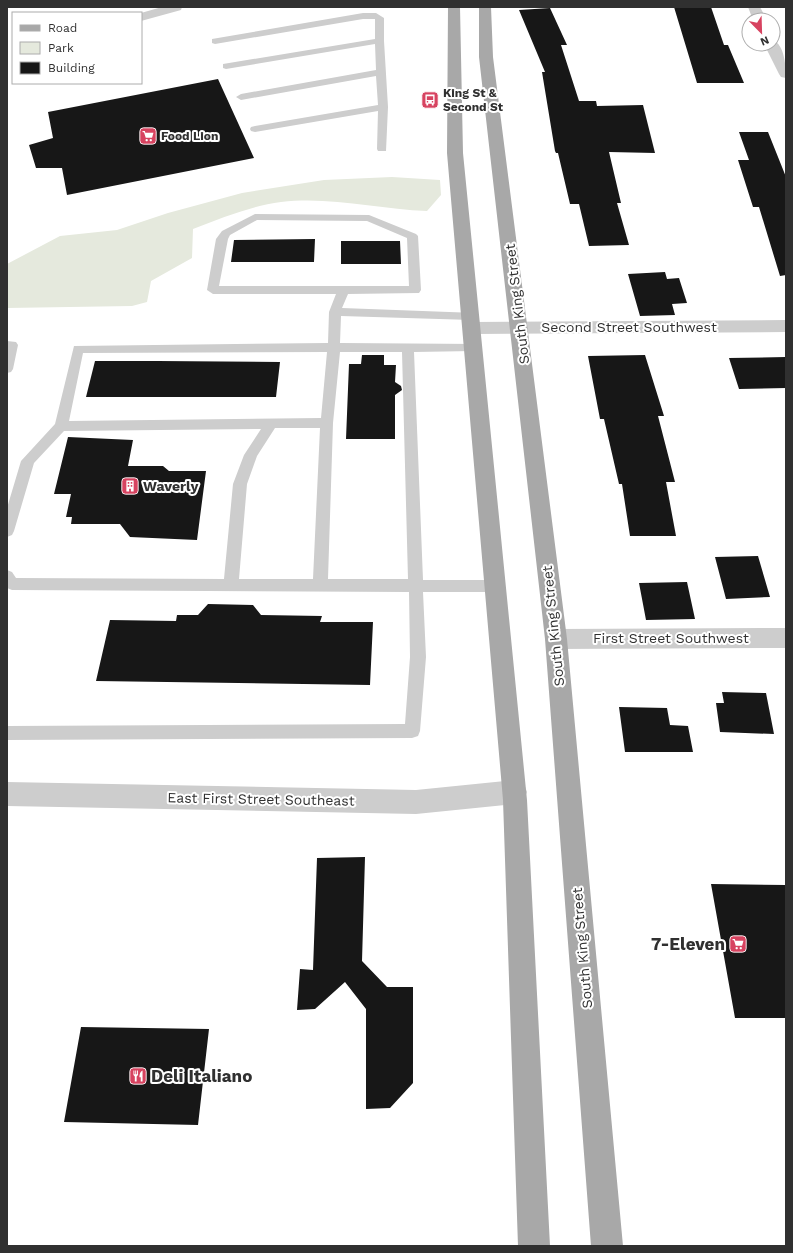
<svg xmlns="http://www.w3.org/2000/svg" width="793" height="1253" font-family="'Work Sans',sans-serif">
	<rect width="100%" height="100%" fill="#fff"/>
	<path fill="#e5e9dd" d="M 392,177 L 440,180 L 441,195 L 427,211 C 379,209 329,196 281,202 C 251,206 222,218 193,229 L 192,258 L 151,281 L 147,302 L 132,306 L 7,308 L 7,264 L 60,236 L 117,230 L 168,213 L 242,193 L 324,180 Z"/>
	<path fill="#171717" d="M 674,7 L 711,7 L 724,45 L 728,45 L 744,83 L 697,83 Z
		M 550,8 L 567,45 L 561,45 L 579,101 L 596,101 L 597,106 L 643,105 L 655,153 L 609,152 L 621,203 L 617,203 L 629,245 L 589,246 L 579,204 L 570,204 L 558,153 L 556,153 L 555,151 L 542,72 L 545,72 L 519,10 Z
		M 218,79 L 254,158 L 67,195 L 62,168 L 36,168 L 29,145 L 53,138 L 48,112 Z
		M 739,132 L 768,132 L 786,177 L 786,275 L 780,276 L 759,207 L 753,207 L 738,160 L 749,160 Z
		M 315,239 L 314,262 L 231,262 L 234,240 Z
		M 341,241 L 400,241 L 401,264 L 341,264 Z
		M 665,272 L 667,279 L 679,278 L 687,303 L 672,304 L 675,315 L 640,316 L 628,274 Z
		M 362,355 L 384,355 L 384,365 L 396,365 L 395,382 L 401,386 L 402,390 L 395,395 L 395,439 L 346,439 L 349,364 L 361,364 Z
		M 645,355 L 664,416 L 658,416 L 675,482 L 666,482 L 676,536 L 630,536 L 622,484 L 619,484 L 604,419 L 600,419 L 588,356 Z
		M 786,357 L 786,388 L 739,389 L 729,358 Z
		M 95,361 L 157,361 L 280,362 L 276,397 L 86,397 Z
		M 68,437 L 133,440 L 128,466 L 163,466 L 169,471 L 206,471 L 197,540 L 130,537 L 120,524 L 71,524 L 72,517 L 66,517 L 71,494 L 54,494 Z
		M 758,556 L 770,597 L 726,599 L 715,557 Z
		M 687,582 L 695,619 L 646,620 L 639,583 Z
		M 208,604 L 253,605 L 261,615 L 322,616 L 320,622 L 373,622 L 370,685 L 96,681 L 110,620 L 176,621 L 177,615 L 198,615 Z
		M 722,692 L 766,693 L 774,734 L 720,732 L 716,703 L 724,703 Z
		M 619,707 L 667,708 L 670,725 L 688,726 L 693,752 L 625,752 Z
		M 365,857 L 362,961 L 387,987 L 413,987 L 413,1083 L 390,1108 L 366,1109 L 366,1009 L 345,982 L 315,1009 L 297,1010 L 300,969 L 313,970 L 317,858 Z
		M 711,884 L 786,885 L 786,1018 L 735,1018 Z
		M 81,1027 L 209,1029 L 198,1125 L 64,1122 Z"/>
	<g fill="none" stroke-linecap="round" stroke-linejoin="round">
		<path fill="#cdcdcd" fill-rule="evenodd" d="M 363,13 L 376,13 L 384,18 L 384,41 L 388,107 L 386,151 L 378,151 L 377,149 L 378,111 L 255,132 L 251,131 L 250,129 L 251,127 L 255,126 L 378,105 L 376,76 L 241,100 L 236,97 L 241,94 L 376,70 L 375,44 L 226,69 L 223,68 L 223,64 L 375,39 L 375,19 L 363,19 L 215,44 L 212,43 L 212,39 Z
			M 255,214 L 369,215 L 416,234 L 418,236 L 421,290 L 419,293 L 348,294 L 342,308 L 476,313 L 478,316 L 472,320 L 341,316 L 340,343 L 478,344 L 480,347 L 478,350 L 474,351 L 414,352 L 423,580 L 495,580 L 500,582 L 502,586 L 500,590 L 495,592 L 423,592 L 426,657 L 420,731 L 418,736 L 412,738 L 7,740 L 7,726 L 405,724 L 410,657 L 409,592 L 12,590 L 7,588 L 7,570 L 12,572 L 16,578 L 224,579 L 233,484 L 244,455 L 261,429 L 64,431 L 34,463 L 14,531 L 12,535 L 7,537 L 7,508 L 21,461 L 55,424 L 74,346 L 328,343 L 329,312 L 336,294 L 213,294 L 207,290 L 216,239 L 222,231 ZM 257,220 L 367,221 L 407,238 L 409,286 L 219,286 L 228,239 L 230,235 ZM 327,352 L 321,418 L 69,421 L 83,353 ZM 340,352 L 402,352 L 408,579 L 328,579 L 333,423 ZM 275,428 L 320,428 L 313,579 L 239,579 L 247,484 L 257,456 Z
			M 7,341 L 16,342 L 18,345 L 13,369 L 11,372 L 7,373 Z"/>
		<path fill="#cdcdcd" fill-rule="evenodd" d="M 162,7 L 182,7 L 181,10 L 141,21 L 141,13 Z
			M 748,7 L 760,7 L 767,20 L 753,20 Z
			M 773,40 C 785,45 786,68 786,78 L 781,77 L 779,74 L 764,44 L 773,44 Z
			M 786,320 L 786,332 L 473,334 L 467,332 L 464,328 L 467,324 L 473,322 Z
			M 786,628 L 786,648 L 556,649 L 548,646 L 545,639 L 548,632 L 556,629 Z
			M 515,780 L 524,784 L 527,792 L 524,800 L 515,804 L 416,814 L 7,806 L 7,782 L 416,790 Z"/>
		<path fill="#a8a8a8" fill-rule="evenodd" d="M 448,7 L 460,7 L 463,153 L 527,800 L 550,1246 L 518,1246 L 503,800 L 447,153 Z
			M 479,7 L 491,7 L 493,57 L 567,639 L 623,1246 L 591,1246 L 545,639 L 479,57 Z"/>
	</g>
	<defs>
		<symbol id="bus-square" viewBox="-11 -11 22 22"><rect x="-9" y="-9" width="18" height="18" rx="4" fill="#d74360" stroke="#fff"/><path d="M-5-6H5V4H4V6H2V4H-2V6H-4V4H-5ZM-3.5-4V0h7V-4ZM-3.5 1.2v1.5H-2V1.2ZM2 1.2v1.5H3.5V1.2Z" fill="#fff"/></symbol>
		<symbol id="supermarket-square" viewBox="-11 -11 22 22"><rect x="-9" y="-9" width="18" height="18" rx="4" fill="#d74360" stroke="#fff"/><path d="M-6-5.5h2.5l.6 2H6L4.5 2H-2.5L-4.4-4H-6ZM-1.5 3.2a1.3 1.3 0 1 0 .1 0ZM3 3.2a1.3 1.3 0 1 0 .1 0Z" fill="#fff"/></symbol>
		<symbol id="building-square" viewBox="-11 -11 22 22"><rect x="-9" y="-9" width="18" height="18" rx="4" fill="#d74360" stroke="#fff"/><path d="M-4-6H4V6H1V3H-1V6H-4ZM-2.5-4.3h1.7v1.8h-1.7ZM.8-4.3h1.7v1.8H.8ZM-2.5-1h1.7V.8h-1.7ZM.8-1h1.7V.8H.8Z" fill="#fff"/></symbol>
		<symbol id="restaurant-square" viewBox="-11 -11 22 22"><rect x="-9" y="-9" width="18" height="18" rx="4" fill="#d74360" stroke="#fff"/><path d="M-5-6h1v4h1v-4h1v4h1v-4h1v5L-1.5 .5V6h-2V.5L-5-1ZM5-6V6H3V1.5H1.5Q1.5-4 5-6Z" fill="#fff"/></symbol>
	</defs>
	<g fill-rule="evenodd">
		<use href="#bus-square" x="420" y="90" width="20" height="20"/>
		<use href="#supermarket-square" x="138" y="126" width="20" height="20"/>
		<use href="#building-square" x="120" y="476" width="20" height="20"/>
		<use href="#supermarket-square" x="728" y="934" width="20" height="20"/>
		<use href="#restaurant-square" x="128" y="1066" width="20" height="20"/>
	</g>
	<g text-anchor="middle" stroke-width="4" stroke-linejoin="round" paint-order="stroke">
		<g font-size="12" font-weight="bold" fill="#303030" stroke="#fff" text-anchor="start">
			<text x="443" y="97">King St &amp;<tspan x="443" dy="14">Second St</tspan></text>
			<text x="161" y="140">Food Lion</text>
		</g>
		<g font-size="14" fill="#303030" stroke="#fff">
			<text transform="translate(517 304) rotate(-97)" y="5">South King Street</text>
			<text x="629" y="332">Second Street Southwest</text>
			<text transform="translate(553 626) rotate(-96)" y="5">South King Street</text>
			<text x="671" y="643">First Street Southwest</text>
			<text transform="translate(261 799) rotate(1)" y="5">East First Street Southeast</text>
			<text transform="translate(582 948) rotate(-95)" y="5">South King Street</text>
		</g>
		<g font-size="14" font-weight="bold" fill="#303030" stroke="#fff" text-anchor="start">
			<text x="143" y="491">Waverly</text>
		</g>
		<g font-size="17" font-weight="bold" fill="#303030" stroke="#fff" text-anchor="end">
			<text x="725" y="950">7-Eleven</text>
			<text x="151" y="1082" text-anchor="start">Deli Italiano</text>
		</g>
	</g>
	<rect width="793" height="1253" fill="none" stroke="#303030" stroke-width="16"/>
	<rect x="12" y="12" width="130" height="72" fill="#ffffff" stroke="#acacac"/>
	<rect x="20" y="25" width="20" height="6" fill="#a8a8a8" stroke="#acacac"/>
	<text x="48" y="32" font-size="12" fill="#303030">Road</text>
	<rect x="20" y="42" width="20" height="12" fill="#e5e9dd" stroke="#acacac"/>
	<text x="48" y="52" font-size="12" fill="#303030">Park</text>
	<rect x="20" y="62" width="20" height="12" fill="#171717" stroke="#acacac"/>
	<text x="48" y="72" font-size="12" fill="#303030">Building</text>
	<g transform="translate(761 32) rotate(157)"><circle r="19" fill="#ffffff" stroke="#acacac"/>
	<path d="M0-3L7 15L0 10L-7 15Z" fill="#d74360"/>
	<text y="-6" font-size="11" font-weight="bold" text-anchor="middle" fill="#303030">N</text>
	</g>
</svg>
